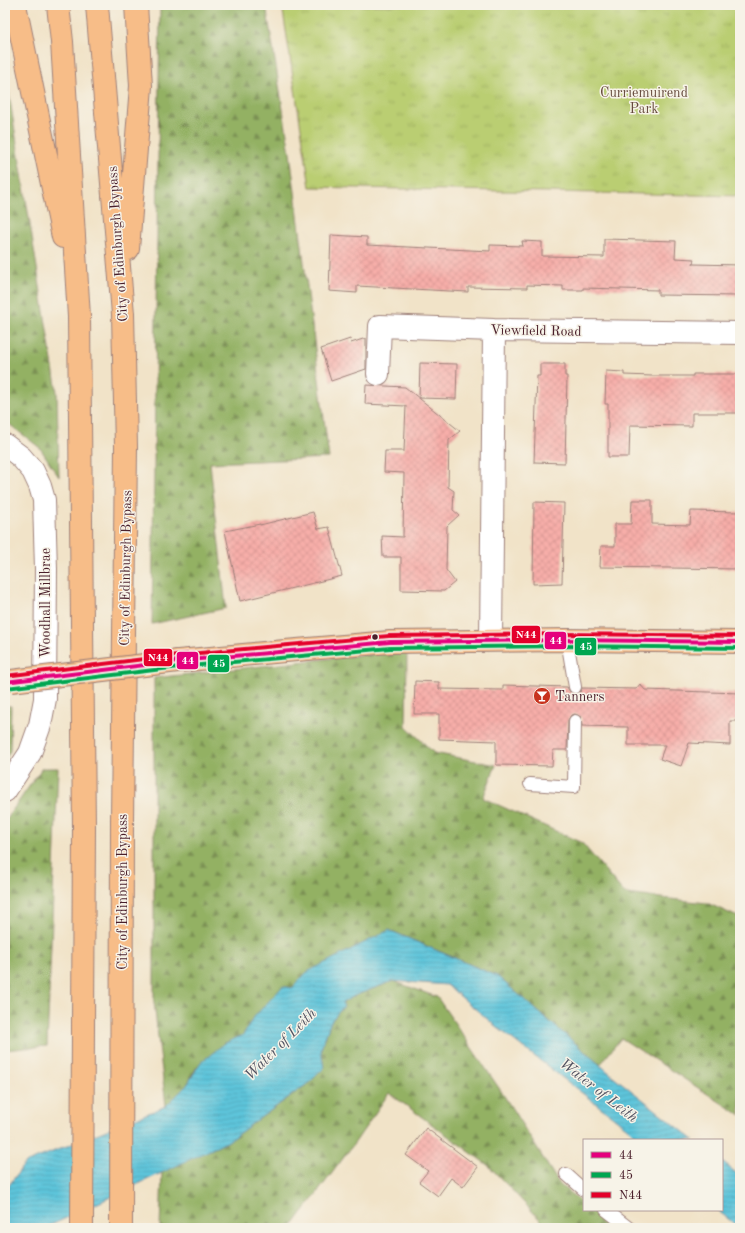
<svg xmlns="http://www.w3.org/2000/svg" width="745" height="1233" font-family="'Old Standard TT',serif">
	<defs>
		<pattern id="forest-firs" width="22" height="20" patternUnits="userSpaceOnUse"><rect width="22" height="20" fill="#93b164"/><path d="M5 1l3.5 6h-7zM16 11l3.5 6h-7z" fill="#7a8f53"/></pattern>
		<pattern id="park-tufts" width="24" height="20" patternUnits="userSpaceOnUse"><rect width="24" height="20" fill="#bace72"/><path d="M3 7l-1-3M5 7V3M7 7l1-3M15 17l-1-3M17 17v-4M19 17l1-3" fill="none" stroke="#a1b063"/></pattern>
		<pattern id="water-rules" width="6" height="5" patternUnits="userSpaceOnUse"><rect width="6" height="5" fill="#5dc4da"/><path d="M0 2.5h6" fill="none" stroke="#52a8bb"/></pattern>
		<pattern id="building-cross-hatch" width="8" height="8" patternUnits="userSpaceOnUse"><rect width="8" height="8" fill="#f7aea9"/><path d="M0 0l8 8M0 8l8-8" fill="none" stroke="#d59592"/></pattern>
	</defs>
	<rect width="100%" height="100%" fill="#f7f3e8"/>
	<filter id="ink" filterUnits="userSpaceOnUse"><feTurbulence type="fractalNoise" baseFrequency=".025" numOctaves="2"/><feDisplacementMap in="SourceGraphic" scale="8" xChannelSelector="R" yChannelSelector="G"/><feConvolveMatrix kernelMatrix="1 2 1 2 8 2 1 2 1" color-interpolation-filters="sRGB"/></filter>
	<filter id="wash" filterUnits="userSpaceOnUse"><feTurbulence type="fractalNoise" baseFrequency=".012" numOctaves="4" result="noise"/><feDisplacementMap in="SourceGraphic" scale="16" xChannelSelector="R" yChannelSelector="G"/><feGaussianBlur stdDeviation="0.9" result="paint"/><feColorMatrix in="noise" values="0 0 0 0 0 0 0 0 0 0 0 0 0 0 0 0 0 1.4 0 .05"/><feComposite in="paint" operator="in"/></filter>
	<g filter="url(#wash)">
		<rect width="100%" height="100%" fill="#f1e3c8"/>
		<path fill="url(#forest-firs)" stroke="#6e6848" d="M 160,5 L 266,5 L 290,153 L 329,458 L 210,463 L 226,608 L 152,624 Z
			M 5,69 L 57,392 L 59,477 L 40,448 L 9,424 L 5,423 Z
			M 407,652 L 406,726 L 434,753 L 496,765 L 483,798 L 582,843 L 625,894 L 707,903 L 740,918 L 740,1115 L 621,1038 L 600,1065 L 497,976 L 389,930 L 253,1018 L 243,1035 L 225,1044 L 196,1068 L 187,1085 L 166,1106 L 154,1002 L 154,678 L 370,654 Z
			M 5,706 L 11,706 L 10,751 L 5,760 Z
			M 42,768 L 58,768 L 47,1046 L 5,1050 L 5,821 Z
			M 393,981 L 437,997 L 501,1091 L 560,1185 L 584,1204 L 584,1210 L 591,1210 L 613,1228 L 548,1228 L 489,1166 L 389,1093 L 356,1141 L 291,1228 L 160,1228 L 162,1172 L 227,1142 L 310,1082 L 324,1068 L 321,1049 L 331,1021 L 344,1006 L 342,1003 L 354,996 Z"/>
		<path fill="url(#park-tufts)" stroke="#82764e" d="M 282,5 L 740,5 L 740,196 L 310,187 Z"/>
		<path fill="url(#water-rules)" stroke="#547282" d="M 389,930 L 497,976 L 613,1076 L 694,1140 L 639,1140 L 630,1130 L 498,1028 L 447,985 L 393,981 L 354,996 L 342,1003 L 344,1006 L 331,1021 L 321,1049 L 324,1068 L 310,1082 L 227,1142 L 45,1228 L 5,1228 L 5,1191 L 25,1163 L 166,1106 L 187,1085 L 200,1063 L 225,1043 L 243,1035 L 253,1018 L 283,986 L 292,988 L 307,972 Z
			M 722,1162 L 740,1176 L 740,1228 L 717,1210 L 722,1210 Z"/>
		<g id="blocks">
			<path fill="url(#building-cross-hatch)" d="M 331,235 L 367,237 L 367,245 L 490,251 L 490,245 L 523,246 L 522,241 L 542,242 L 542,256 L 604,257 L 604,239 L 676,241 L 675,258 L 694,259 L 693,264 L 740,265 L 740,296 L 658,295 L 658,290 L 583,288 L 583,290 L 563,290 L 563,286 L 527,285 L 527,288 L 468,287 L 468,292 L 357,286 L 357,293 L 329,291 Z
				M 366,338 L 366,369 L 331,381 L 321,349 L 350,339 L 351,343 Z
				M 420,363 L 457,364 L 456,399 L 419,398 Z
				M 540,364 L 565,364 L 565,376 L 567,376 L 565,463 L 534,462 L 537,376 L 540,376 Z
				M 606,371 L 624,372 L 624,375 L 652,376 L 693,376 L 693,374 L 740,374 L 740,413 L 692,413 L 692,426 L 630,425 L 629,457 L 608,457 L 608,404 L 605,404 Z
				M 366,385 L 405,387 L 460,431 L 449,440 L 448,487 L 454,491 L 453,510 L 459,515 L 447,526 L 446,570 L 455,582 L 444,591 L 401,590 L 401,557 L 383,557 L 382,536 L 403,537 L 404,473 L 384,472 L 385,451 L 404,451 L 406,406 L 365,404 Z
				M 632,500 L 652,500 L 652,524 L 690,525 L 691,511 L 740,512 L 740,569 L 600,567 L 601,546 L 615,546 L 615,524 L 631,524 Z
				M 534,502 L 564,503 L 562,583 L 533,584 Z
				M 313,512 L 318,529 L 329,527 L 342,576 L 240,601 L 225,531 L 260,524 L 260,525 Z
				M 415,681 L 439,682 L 439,689 L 503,690 L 503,685 L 567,687 L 570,692 L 576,694 L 580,692 L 582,688 L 636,689 L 640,684 L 645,690 L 740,693 L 740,721 L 730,721 L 730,745 L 689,743 L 681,766 L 660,759 L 665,745 L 628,745 L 628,727 L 582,726 L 581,717 L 575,714 L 571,715 L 568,720 L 567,750 L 553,750 L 552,766 L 496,765 L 496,741 L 439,739 L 439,714 L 414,714 Z
				M 426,1128 L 478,1167 L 463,1187 L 451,1178 L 438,1196 L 419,1182 L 428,1171 L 406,1155 Z"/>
		</g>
	</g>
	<g filter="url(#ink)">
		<use href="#blocks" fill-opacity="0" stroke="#9e817a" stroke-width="1"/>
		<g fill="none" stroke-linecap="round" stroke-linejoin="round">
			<defs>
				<path id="service" d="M 567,640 L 575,687
					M 530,784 L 574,787 L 575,721
					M 566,1174 L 584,1190
					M 606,1210 L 629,1228"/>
				<path id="minor" d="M 378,374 L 380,326 L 494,330 L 740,333
					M 5,445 L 21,457 L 33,471 L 40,486 L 44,500 L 46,569 L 45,699 L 40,725 L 30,753 L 5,791
					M 491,640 L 494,330"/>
				<path id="primary" d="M 178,661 L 285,651 L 390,642 L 567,640 L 740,642"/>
				<path id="trunk" d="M 15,5 L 63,237
					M 58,5 L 62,42 L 79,317 L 84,828 L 82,1228
					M 97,5 L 123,314 L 126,447 L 122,821 L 121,1228
					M 128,249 L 141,86 L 136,5"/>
			</defs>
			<use href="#service" stroke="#9e817a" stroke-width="14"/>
			<use href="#minor" stroke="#9e817a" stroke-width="24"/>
			<use href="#primary" stroke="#9e817a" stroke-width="24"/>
			<use href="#trunk" stroke="#9e817a" stroke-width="24"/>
			<use href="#service" stroke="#fff" stroke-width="12"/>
			<use href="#minor" stroke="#fff" stroke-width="22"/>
			<use href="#primary" stroke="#f7bd88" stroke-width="22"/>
			<use href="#trunk" stroke="#f7bd88" stroke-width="22"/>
			<defs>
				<path id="primary-bridge" d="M 11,681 L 178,661"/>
			</defs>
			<use href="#primary-bridge" stroke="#9e817a" stroke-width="24" stroke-linecap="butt"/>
			<use href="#primary-bridge" stroke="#f7bd88" stroke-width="22"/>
			<defs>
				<path id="bus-1" d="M 5,682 L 178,661 L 390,642 L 567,640 L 740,642"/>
				<path id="bus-2" d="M 6,688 L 179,667 L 390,648 L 567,646 L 740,648"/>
				<path id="bus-3" d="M 5,676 L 177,655 L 389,636 L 567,634 L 740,636"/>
			</defs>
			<use href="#bus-1" stroke="#f7f3e8" stroke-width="7"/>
			<use href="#bus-2" stroke="#f7f3e8" stroke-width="7"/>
			<use href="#bus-3" stroke="#f7f3e8" stroke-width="7"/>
			<use href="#bus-1" stroke="#e5007d" stroke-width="4"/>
			<use href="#bus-2" stroke="#00a651" stroke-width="4"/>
			<use href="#bus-3" stroke="#e4002b" stroke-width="4"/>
		</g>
	</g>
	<defs>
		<symbol id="bar-disc" viewBox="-11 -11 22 22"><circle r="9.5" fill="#c8321e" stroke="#f7f3e8"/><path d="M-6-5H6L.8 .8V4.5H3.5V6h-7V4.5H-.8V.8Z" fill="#fff"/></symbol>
	</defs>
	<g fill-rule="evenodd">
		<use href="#bar-disc" x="532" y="686" width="20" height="20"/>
	</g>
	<circle fill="#4a1f2b" stroke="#f7f3e8" stroke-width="1.5" cx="375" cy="637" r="3.5"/>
	<g text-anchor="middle" stroke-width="3" stroke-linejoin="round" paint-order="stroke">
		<g font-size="14" fill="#664b3d" stroke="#f7f3e8">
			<text x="644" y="97">Curriemuirend<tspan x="644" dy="16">Park</tspan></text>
		</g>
		<g font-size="14" fill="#4a1f2b" stroke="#f7f3e8">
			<text transform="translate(117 244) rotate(-94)" y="5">City of Edinburgh Bypass</text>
			<text transform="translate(536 330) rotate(1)" y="5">Viewfield Road</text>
			<text transform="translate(125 568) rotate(-89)" y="5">City of Edinburgh Bypass</text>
			<text transform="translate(45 603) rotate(-90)" y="5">Woodhall Millbrae</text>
			<text transform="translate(122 892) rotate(-90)" y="5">City of Edinburgh Bypass</text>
		</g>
		<g font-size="14" fill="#4a1f2b" stroke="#f7f3e8" text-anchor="start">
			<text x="555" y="701">Tanners</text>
		</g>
		<g font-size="15" font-style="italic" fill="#505160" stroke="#f7f3e8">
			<text transform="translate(280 1044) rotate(-45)" y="5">Water of Leith</text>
			<text transform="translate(599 1090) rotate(38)" y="5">Water of Leith</text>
		</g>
	</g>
	<g stroke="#f7f3e8" stroke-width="1.5">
		<rect x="511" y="625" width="30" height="19" rx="4" fill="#e4002b"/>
		<rect x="544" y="631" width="23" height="19" rx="4" fill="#e5007d"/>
		<rect x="574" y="637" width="23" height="19" rx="4" fill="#00a651"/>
		<rect x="143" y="648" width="30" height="19" rx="4" fill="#e4002b"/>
		<rect x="176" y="651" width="23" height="19" rx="4" fill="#e5007d"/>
		<rect x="207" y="654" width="23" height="19" rx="4" fill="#00a651"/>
	</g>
	<g font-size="11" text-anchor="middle" font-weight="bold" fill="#fff">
		<text x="526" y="638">N44</text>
		<text x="556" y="644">44</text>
		<text x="586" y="650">45</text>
		<text x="158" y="661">N44</text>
		<text x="188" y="664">44</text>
		<text x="219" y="667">45</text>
	</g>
	<rect width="745" height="1233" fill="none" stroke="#f7f3e8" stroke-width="20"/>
	<rect x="583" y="1139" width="140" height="72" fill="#f7f3e8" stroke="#b29e9c"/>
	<rect x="591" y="1152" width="20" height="6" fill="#e5007d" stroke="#b29e9c"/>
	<text x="619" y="1159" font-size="12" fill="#4a1f2b">44</text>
	<rect x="591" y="1172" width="20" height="6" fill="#00a651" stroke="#b29e9c"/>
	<text x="619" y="1179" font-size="12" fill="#4a1f2b">45</text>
	<rect x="591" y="1192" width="20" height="6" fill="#e4002b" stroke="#b29e9c"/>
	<text x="619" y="1199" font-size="12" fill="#4a1f2b">N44</text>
</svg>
